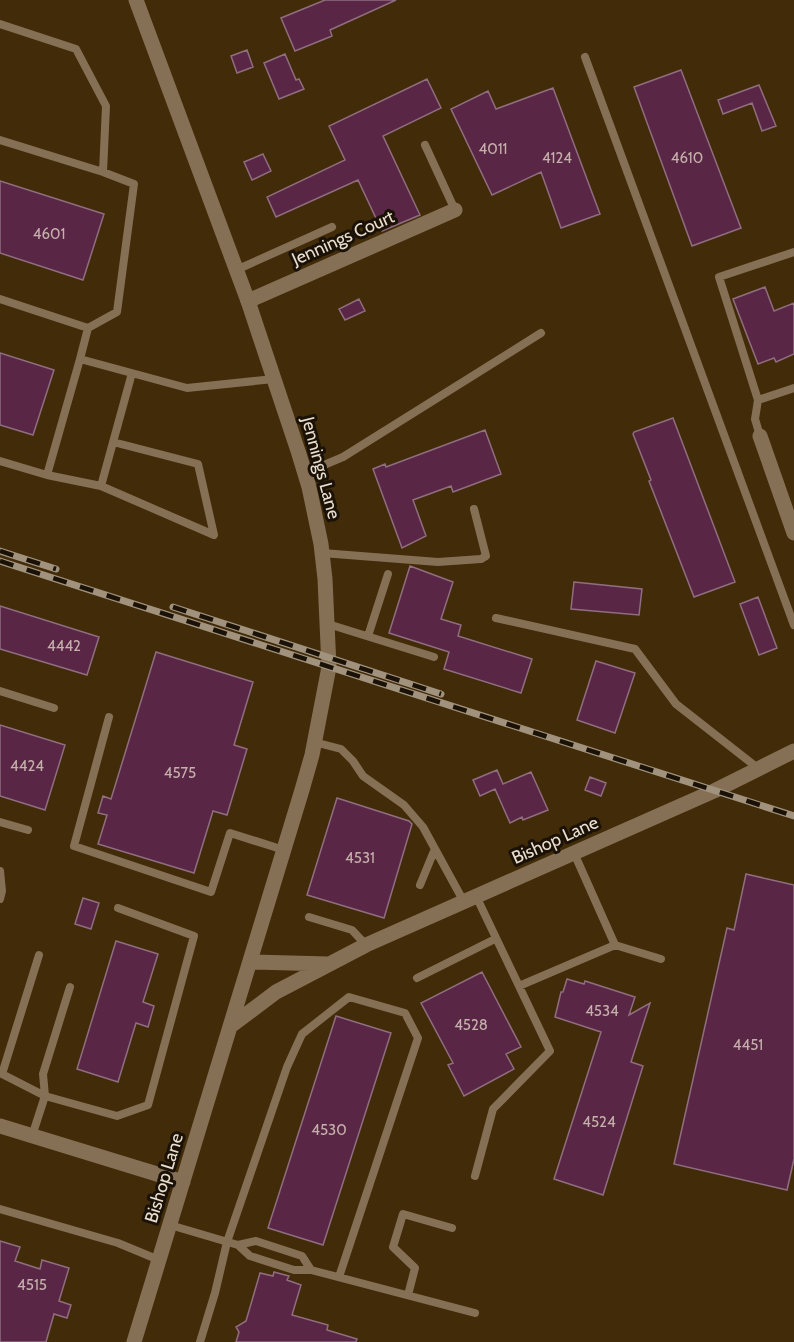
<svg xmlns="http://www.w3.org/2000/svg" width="794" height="1342" font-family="Cabin,sans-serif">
	<rect width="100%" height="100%" fill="#3a270d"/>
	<path fill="#422b08" d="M 0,0 L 794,0 L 794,1342 L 0,1342 Z"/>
	<path fill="#592745" stroke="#8f6e80" stroke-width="1.5" d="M 325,0 L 396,0 L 330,30 L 332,36 L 295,51 L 281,18 Z
		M 247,50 L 253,67 L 237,73 L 231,56 Z
		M 285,54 L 296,80 L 299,79 L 304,89 L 279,99 L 264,63 Z
		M 681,70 L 741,228 L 692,246 L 634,87 Z
		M 427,79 L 441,108 L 383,136 L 420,215 L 382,231 L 358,180 L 276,217 L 267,197 L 345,160 L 329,126 Z
		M 759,85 L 776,126 L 762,131 L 752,103 L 723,114 L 718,100 Z
		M 553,88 L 600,214 L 561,228 L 541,172 L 492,195 L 451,109 L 488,91 L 496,109 Z
		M 263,154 L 271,171 L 252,180 L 244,162 Z
		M 0,181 L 104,214 L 83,280 L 0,253 Z
		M 765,287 L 774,311 L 794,303 L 794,354 L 776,362 L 774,358 L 758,364 L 733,299 Z
		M 359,299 L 365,311 L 345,320 L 339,309 Z
		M 0,353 L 54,370 L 33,435 L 0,425 Z
		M 673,418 L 735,582 L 694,597 L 649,481 L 651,480 L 633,434 L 634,432 Z
		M 485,430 L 501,474 L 453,492 L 451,486 L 413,500 L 426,536 L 402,548 L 373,469 L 385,464 L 386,467 Z
		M 410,566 L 453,582 L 441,619 L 461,625 L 458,636 L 532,659 L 521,693 L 444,669 L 449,652 L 389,633 Z
		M 574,582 L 642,589 L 639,615 L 571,609 Z
		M 758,597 L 777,648 L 759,655 L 740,604 Z
		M 0,606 L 99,637 L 87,675 L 0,649 Z
		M 156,652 L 253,682 L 234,745 L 247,749 L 227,815 L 213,811 L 194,873 L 98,844 L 107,815 L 98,813 L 103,796 L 111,799 Z
		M 596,661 L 635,673 L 615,733 L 577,720 Z
		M 0,725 L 65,745 L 45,810 L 0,796 Z
		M 497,770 L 503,784 L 531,772 L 548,810 L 523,820 L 522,817 L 510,823 L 495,789 L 480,796 L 473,780 Z
		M 590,777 L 606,783 L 601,796 L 585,790 Z
		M 337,798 L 409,821 L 412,824 L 384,918 L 307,895 Z
		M 746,874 L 794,885 L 794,1159 L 787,1190 L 674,1164 L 727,928 L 734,930 Z
		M 83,898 L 99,903 L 91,929 L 75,924 Z
		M 116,941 L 158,954 L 143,1002 L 154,1006 L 148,1027 L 136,1023 L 118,1082 L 77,1069 Z
		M 482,972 L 521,1047 L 506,1054 L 514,1069 L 464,1096 L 448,1065 L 453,1063 L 421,1003 Z
		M 567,979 L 584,984 L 585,981 L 635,997 L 629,1015 L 650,1003 L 631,1062 L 643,1066 L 603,1195 L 554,1179 L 601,1032 L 555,1017 L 561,992 L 563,992 Z
		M 336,1016 L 391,1033 L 323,1245 L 268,1228 Z
		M 0,1241 L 20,1247 L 15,1261 L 40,1269 L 42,1260 L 69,1268 L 59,1301 L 71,1305 L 67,1318 L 54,1314 L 46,1342 L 0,1342 Z
		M 274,1272 L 289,1276 L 287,1280 L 301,1285 L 292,1315 L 328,1325 L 327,1330 L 357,1339 L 356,1342 L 236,1342 L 239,1332 L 236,1327 L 246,1321 L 260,1273 L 273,1276 Z"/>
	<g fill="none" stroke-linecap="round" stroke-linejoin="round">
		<path stroke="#867055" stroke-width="8" d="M 0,24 L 76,49 L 106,106 L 103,172
			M 585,57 L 794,625
			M 0,140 L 103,172 L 134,184 L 117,312 L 88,328
			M 425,145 L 455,210
			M 236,270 L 332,227
			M 0,299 L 88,328 L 80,359 L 187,388 L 274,379
			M 80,359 L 47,475 L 101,486 L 132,373
			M 758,400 L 719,277 L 794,252
			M 760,436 L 755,419 L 758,400 L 794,388
			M 0,461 L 47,475
			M 305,473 L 343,457 L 541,333
			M 101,486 L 214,535 L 198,464 L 113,442
			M 322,553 L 438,562 L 481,559 L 486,556 L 474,509
			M 496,618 L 635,649 L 676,704 L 759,769
			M 328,624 L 434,657
			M 368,636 L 388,574
			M 0,691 L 54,708
			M 109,717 L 74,846 L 211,892 L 230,833 L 284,850
			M 314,742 L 341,749 L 353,761 L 363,776 L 404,805 L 423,827 L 464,902
			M 0,822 L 28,830
			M 0,871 L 2,891 L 0,899
			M 420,885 L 434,851
			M 309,917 L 352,930 L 366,945
			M 615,945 L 661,959
			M 39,955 L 2,1074 L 45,1096
			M 417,978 L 495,939
			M 519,986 L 615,945 L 574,853
			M 45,1096 L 43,1074 L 70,987
			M 32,1136 L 45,1096 L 117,1116 L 148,1105 L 194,936 L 118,908
			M 475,1176 L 493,1109 L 550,1051 L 476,896
			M 0,1209 L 118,1243 L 159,1260
			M 170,1225 L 238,1245 L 250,1256 L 294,1270 L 311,1270 L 302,1256 L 256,1241 L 238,1245
			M 311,1270 L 475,1313
			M 408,1295 L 415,1268 L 393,1247 L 403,1214 L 452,1228
			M 200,1342 L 215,1293 L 227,1242 L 287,1067 L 302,1034 L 349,997 L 405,1013 L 418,1038 L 339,1277"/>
		<path stroke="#867055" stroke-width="15" d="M 248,301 L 455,210
			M 760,436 L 794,533"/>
		<path stroke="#867055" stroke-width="15" d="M 250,962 L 328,964
			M 232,1025 L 276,992 L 366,945 L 714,791 L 794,751
			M 0,1126 L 183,1182
			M 134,1342 L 302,790 L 312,755 L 329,667 L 325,579 L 321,544 L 309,487 L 299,454 L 248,301 L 136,0"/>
		<defs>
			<path id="rail" d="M 0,551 L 56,569
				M 0,561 L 794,816
				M 173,607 L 441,694"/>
		</defs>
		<use href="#rail" stroke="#a1927e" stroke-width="7"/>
		<use href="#rail" stroke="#1a1207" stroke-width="4.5" stroke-dasharray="14" stroke-linecap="butt"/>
	</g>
	<g text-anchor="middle" stroke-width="6" stroke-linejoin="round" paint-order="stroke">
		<g font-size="15" fill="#c6b0ac">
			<text x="493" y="154">4011</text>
			<text x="557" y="163">4124</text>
			<text x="687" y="163">4610</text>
			<text x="49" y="239">4601</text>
			<text x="64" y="651">4442</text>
			<text x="27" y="771">4424</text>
			<text x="180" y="778">4575</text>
			<text x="360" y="863">4531</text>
			<text x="602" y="1016">4534</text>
			<text x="471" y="1030">4528</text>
			<text x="748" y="1050">4451</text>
			<text x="599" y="1127">4524</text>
			<text x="329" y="1135">4530</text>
			<text x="32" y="1290">4515</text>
		</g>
		<g font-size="18" fill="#ebdecf" stroke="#1a1207">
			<text transform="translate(343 238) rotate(-24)" y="6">Jennings Court</text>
			<text transform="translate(321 468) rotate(75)" y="6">Jennings Lane</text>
			<text transform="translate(555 840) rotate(-24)" y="6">Bishop Lane</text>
			<text transform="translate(164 1178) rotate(-73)" y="6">Bishop Lane</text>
		</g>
	</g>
</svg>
